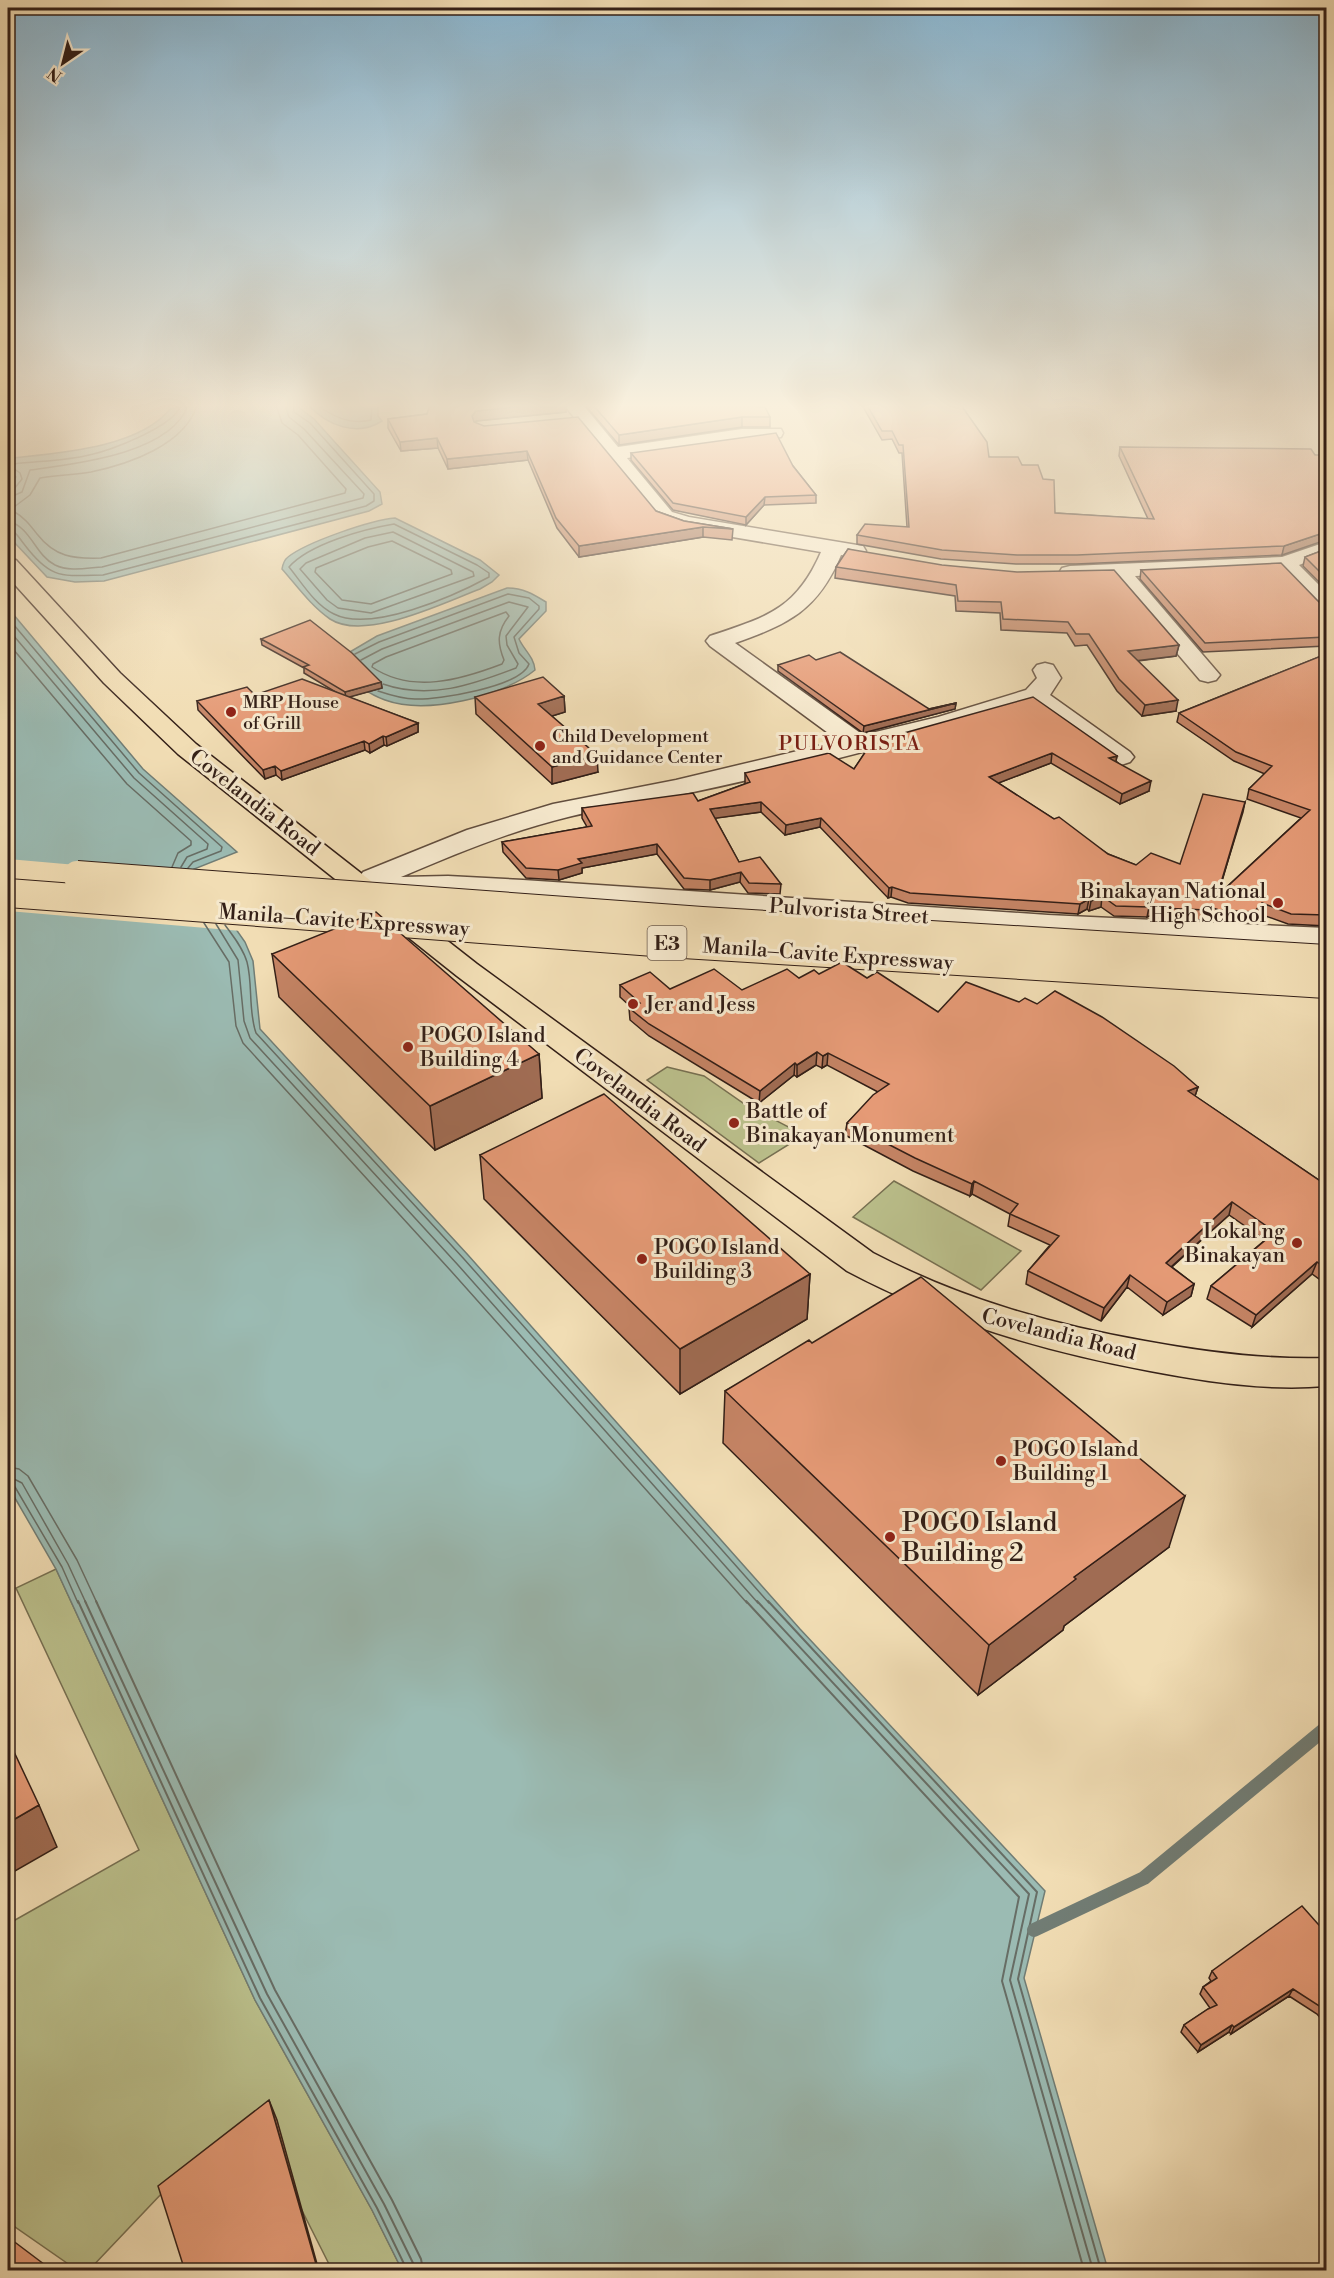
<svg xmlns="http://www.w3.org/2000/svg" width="1334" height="2278" font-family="'Libre Bodoni',serif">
	<rect width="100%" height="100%" fill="#f1ddb4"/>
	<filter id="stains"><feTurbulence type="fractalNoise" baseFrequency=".00333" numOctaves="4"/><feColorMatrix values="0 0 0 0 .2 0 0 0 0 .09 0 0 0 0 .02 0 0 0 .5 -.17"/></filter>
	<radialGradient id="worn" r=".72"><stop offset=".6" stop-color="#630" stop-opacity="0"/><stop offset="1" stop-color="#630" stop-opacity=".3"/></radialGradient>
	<path fill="#bbc08c" stroke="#777052" stroke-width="1.5" d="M 667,1067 L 704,1076 L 746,1105 L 804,1135 L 759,1163 L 647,1080 Z
		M 894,1181 L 1021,1251 L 981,1290 L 853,1217 Z
		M 56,1569 L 255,2000 L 372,2210 L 402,2270 L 332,2270 L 274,2155 L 165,2190 L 89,2270 L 77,2270 L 8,2222 L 8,1924 L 139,1850 L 16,1588 Z"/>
	<path fill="#9bbbb3" stroke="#717d75" stroke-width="1.5" d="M 190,405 L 296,405 L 314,419 L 380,492 L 382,504 L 369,511 L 104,581 L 75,582 L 47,577 L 14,542 L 8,529 L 8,487 L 16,477 L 8,473 L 8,461 L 12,458 C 58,453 139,448 170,409 Z
		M 308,405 L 378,405 L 378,416 L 382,421 C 357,437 328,426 308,405 Z
		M 395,518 L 480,560 L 499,575 L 492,582 L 480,589 C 445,602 365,642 330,619 C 311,606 297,586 282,569 C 283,563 284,560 288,557 C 307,542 371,520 395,518 Z
		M 507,588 C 523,588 533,594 546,602 L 546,611 L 519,639 C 524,650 534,657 535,670 C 502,697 426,715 385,700 C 368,694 355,683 342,672 L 343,656 L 377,636 Z
		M 8,608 L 143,769 L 237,852 L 194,869 L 245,942 L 253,961 L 260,1029 L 468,1255 L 800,1629 L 1045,1891 L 1024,1978 L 1108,2270 L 402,2270 L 372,2210 L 255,2000 L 56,1569 L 8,1486 Z"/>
	<path fill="#f1ddb4" d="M 8,859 L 202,876 L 241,931 L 8,911 Z"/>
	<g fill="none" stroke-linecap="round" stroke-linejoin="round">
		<path stroke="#676d65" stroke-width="1.5" d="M 197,405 C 185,445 129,464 91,472 C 74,475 57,475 40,478 L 30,495 L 14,507 L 13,511 C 24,517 30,525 37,534 C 55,557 73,559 101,558 L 345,493 L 346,489 L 298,435 L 282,423 L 276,405
			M 317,405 C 334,417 350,425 371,420 L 372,405
			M 8,491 L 14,489 L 22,479 L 20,473 L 13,468 L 14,464 C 38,461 65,461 89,455 C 110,451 175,426 181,405
			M 8,498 L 22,492 L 30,470 C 74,464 171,454 188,405
			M 8,521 C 31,527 35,555 55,565 C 69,572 87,568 102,567 L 363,498 L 364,494 L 304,429 L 289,417 L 285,405
			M 394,524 L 477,565 L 489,573 L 489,577 C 454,596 371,633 334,614 C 315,605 302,583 289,567 C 309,544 364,529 394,524 Z
			M 8,528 C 16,531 19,538 24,544 C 51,580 62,576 103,575 L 366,506 L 374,501 L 374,494 L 310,423 L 294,412 L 293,405
			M 393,532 L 473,572 L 474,576 L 371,613 L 338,608 L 327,600 L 300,569 L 306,563 L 365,538 Z
			M 392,541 L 451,570 L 452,574 L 371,604 L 342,600 L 315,572 L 316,568 L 368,547 Z
			M 506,612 L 509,616 C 497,631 497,643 504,660 L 502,664 C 460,680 412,694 372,667 L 373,664 L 386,657 Z
			M 8,618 L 139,773 L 222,847 L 221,851 L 193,862 L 188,868
			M 8,629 L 134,778 L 208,844 L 207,849 L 187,857 L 181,867
			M 8,643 L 127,784 L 191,841 L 191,845 L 178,853 L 172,867
			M 355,654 L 379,642 L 508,594 L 529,598 L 539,606 L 539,609 L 514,637 L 519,653 L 529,664 C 521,687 437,700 415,699 C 402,699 390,695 378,691
			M 361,660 L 382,649 L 509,602 L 528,607 L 506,636 L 507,645 L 518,664 L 516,668 C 472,685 429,700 383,684
			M 204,923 L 229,962 L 236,1026 L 243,1043 L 451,1271 L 747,1603
			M 216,924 L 238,960 L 244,1021 L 250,1038 L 458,1265 L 758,1603
			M 225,925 C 233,936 243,948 247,962 C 253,985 248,1010 256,1033 L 464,1259 L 769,1603
			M 8,1467 L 19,1469 L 28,1476 L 77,1560 L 97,1603
			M 8,1476 L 22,1483 L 68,1564 L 86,1603
			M 8,1484 L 15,1487 L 62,1567 L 78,1603"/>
		<path stroke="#676d65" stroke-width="2" d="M 78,1601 L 260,1998 L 377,2208 L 407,2270
			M 85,1601 L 267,1994 L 384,2204 L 413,2263 L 414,2270
			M 96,1601 L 275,1990 L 392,2200 L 421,2259 L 423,2270
			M 746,1601 L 1019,1897 L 1002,1981 L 1084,2270
			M 757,1601 L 1029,1894 L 1010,1980 L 1093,2270
			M 768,1601 L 1037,1892 L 1018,1979 L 1101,2270"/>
		<path stroke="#717d75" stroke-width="14" d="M 1034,1930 L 1144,1878 L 1326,1728"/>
		<defs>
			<path id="minor" d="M 564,405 L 583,405 L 618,447 L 742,429 L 781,429 L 783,433 L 781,437 L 627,458 L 672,512 L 689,517 L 863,546 L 866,551 L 863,556 L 855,557 L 841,555 C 818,610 789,624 735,643 L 863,735 L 938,717 L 1026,690 L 1037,678 L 1033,670 L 1037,665 L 1045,663 L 1053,665 L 1061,678 L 1050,695 L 1130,752 L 1134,757 L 1130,762 L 1121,765 L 1112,762 L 1032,704 C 915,740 795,771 675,796 C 639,804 603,808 568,817 C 510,831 455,854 401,877 L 448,876 L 523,880 L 1048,915 L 1326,928 L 1326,946 L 1048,933 L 523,896 L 448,892 L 399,893 L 362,885 L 358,879 L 363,872 L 467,830 L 553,804 L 676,780 L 839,741 L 710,646 L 706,641 L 710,636 C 766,617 796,610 821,552 L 685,529 L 658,520 Z
				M 1326,542 L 1326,555 L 1299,565 L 1326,592 L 1326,611 L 1318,609 L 1280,570 L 1135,576 L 1220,675 L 1216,680 L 1208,682 L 1200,680 L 1113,578 L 1070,580 L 1062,578 L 1059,573 L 1062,568 L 1070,566 L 1282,557 Z"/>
			<path id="major" d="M 8,559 L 16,560 L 120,673 L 196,744 L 477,964 L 873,1253 C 959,1298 1049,1324 1145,1341 C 1205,1352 1265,1360 1326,1358 L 1326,1386 C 1267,1391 1208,1382 1150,1371 C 1044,1351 943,1322 847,1271 L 457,976 L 178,754 L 104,683 L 8,577 Z"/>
		</defs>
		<use href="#minor" stroke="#624e3e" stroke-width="3"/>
		<use href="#major" stroke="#331f17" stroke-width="3"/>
		<use href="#minor" fill="#f6e9ce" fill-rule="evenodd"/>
		<use href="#major" fill="#f1ddb4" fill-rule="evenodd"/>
		<defs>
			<path id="highway-bridge" d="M 77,875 L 702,921 L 1326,959
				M 8,893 L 667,943 L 1326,984"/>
		</defs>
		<use href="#highway-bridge" stroke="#331f17" stroke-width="30" stroke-linecap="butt"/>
		<use href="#highway-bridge" stroke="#f1ddb4" stroke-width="28"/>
	</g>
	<path fill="#c58465" stroke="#331f17" stroke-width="1.5" d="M 430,405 L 566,405 L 566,412 L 476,421 L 475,423 L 656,511 L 684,521 L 733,529 L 732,540 L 703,537 L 579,557 L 557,528 L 528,460 L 448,469 L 438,448 L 401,451 L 388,428 L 388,419 L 427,414 Z
		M 585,405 L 756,405 L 756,407 L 770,417 L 770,427 L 742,427 L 619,445 Z
		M 862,405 L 961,405 L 989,457 L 1022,465 L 1055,513 L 1148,519 L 1119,456 L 1120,447 L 1315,455 L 1282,555 L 1076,564 L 1016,564 L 941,559 L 857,544 L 857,535 L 907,527 L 902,453 L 899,453 L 892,439 L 882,440 Z
		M 631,453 L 793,466 L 816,495 L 816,503 L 764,505 L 746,525 L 673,510 L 631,460 Z
		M 848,549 L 1179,645 L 1176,656 L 1138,661 L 1176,711 L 1142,716 L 1117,691 L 1087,645 L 1075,646 L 1067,633 L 1001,630 L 1000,613 L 956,611 L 955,596 L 835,578 L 836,567 Z
		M 1326,549 L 1326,589 L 1303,566 L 1305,557 Z
		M 1141,570 L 1319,602 L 1326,604 L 1326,646 L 1203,652 L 1140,579 Z
		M 261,639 L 381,682 L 382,688 L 348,697 L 418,723 L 418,732 L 387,746 L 384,745 L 370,753 L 365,750 L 282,780 L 276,775 L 265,779 L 198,710 L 197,701 L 255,695 L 339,694 L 304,673 L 304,668 L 262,645 Z
		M 1326,654 L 1326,927 L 1326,926 L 1288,924 L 1260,914 L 1252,922 L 1217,921 L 1208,917 L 1204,920 L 1156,918 L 1152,915 L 1147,917 L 1114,916 L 1101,907 L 1089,911 L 1087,909 L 1078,914 L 908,903 L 891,897 L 888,898 L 820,827 L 785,835 L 761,812 L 715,818 L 739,862 L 781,884 L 780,894 L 748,893 L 740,882 L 710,890 L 684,889 L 657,854 L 582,868 L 582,873 L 559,880 L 526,878 L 503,852 L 502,842 L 587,827 L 582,818 L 582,808 L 698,801 L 745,784 L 745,773 L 854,769 L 872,742 L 1117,756 L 1116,761 L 1149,791 L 1120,804 L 1051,763 L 998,783 L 1108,854 L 1136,865 L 1180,864 L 1245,802 L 1218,895 L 1301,818 L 1247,799 L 1249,789 L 1265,774 L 1234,761 L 1177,722 L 1179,713 Z
		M 816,660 L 929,709 L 956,703 L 955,709 L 863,733 L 778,671 L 778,665 Z
		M 564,696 L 565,712 L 552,716 L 598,772 L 552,784 L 476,714 L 475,697 Z
		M 272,954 L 539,1054 L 542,1098 L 435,1150 L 279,997 Z
		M 819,974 L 867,978 L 938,1012 L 1198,1087 L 1195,1096 L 1326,1185 L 1326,1284 L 1312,1274 L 1252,1327 L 1207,1299 L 1211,1286 L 1265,1240 L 1229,1215 L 1172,1267 L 1194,1284 L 1191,1296 L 1163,1315 L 1127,1287 L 1101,1321 L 1026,1284 L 1028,1271 L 1050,1245 L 1008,1226 L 1010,1214 L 972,1194 L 970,1196 L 913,1171 L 845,1135 L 847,1123 L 878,1092 L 827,1065 L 822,1068 L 816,1065 L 797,1077 L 794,1075 L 759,1103 L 649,1036 L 630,1020 L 629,1008 L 631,1007 L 620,997 L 620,985 L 670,989 L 742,990 Z
		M 480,1155 L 810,1274 L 807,1319 L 680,1394 L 484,1199 Z
		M 812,1343 L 1169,1547 L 1064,1626 L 1063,1630 L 978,1695 L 723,1443 L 725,1391 Z
		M 1326,1933 L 1326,2025 L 1317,2014 L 1289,1996 L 1231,2034 L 1229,2032 L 1198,2052 L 1181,2032 L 1184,2025 L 1210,2008 L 1200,1994 L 1203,1987 L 1211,1981 L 1209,1978 L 1212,1971 Z"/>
	<path fill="#a06c53" stroke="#331f17" stroke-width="1.5" d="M 536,405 L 566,405 L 566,412 L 476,421 L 473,426 L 472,416 L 476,411 Z
		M 742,417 L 742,427 L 619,445 L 619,435 Z
		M 437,438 L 438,448 L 401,451 L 400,442 Z
		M 527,451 L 528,460 L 448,469 L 447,459 Z
		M 765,497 L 764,505 L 746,525 L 746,517 Z
		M 703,527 L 703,537 L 579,557 L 579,546 Z
		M 1326,532 L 1326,540 L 1282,555 L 1284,546 Z
		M 1179,645 L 1176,656 L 1126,662 L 1128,651 Z
		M 381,682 L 382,688 L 346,698 L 345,692 Z
		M 564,696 L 565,712 L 539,720 L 538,704 Z
		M 1178,700 L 1176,711 L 1142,716 L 1145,705 Z
		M 956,703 L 955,709 L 863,733 L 864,726 Z
		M 418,723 L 418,732 L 387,746 L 386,737 Z
		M 383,736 L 384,745 L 370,753 L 369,744 Z
		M 364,741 L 365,750 L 282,780 L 281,771 Z
		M 1052,753 L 1051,763 L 988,787 L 989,777 Z
		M 597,755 L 598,772 L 552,784 L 552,767 Z
		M 1117,756 L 1115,765 L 1109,758 Z
		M 275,766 L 276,775 L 265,779 L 263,770 Z
		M 1151,781 L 1149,791 L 1120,804 L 1122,794 Z
		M 761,802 L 761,812 L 710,819 L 710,809 Z
		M 1245,802 L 1243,812 L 1214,906 L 1217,896 Z
		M 821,818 L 820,827 L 785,835 L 786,825 Z
		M 657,844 L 657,854 L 582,868 L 582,873 L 559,880 L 558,870 L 578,859 Z
		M 741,872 L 740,882 L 710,890 L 710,880 Z
		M 892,887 L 891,897 L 888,898 L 889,888 Z
		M 1102,896 L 1101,907 L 1089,911 L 1091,901 Z
		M 1089,899 L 1087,909 L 1078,914 L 1080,904 Z
		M 1262,903 L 1260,914 L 1252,922 L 1254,912 Z
		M 1154,905 L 1152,915 L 1147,917 L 1149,907 Z
		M 1210,907 L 1208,917 L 1204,920 L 1207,910 Z
		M 817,1052 L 816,1065 L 797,1077 L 797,1065 Z
		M 828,1053 L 827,1065 L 822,1068 L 823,1056 Z
		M 539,1054 L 542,1098 L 435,1150 L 430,1106 Z
		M 795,1063 L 794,1075 L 759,1103 L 760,1091 Z
		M 1198,1087 L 1194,1099 L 1188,1091 Z
		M 974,1181 L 972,1194 L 970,1196 L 972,1184 Z
		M 1232,1202 L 1229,1215 L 1162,1275 L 1166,1263 Z
		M 1317,1262 L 1312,1274 L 1252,1327 L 1256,1315 Z
		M 810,1274 L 807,1319 L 680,1394 L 680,1349 Z
		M 1130,1275 L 1127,1287 L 1101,1321 L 1104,1308 Z
		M 1194,1284 L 1191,1296 L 1163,1315 L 1167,1302 Z
		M 1185,1496 L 1169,1547 L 1064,1626 L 1063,1630 L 978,1695 L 989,1645 L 1074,1577 Z
		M 39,1805 L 57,1847 L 8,1875 L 8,1823 Z
		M 1293,1989 L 1289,1996 L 1231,2034 L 1234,2027 Z
		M 1232,2025 L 1229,2032 L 1198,2052 L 1201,2045 Z
		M 269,2100 L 277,2120 L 319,2271 L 318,2271 Z"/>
	<path fill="#e59a76" stroke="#331f17" stroke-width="1.5" d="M 430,405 L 536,405 L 476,411 L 472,416 L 474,422 L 484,426 L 578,417 L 656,511 L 684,521 L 733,529 L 703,527 L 579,546 L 556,518 L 527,451 L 447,459 L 437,438 L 400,442 L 388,419 L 427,414 Z
		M 593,405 L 750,405 L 750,406 L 765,407 L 770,417 L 742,417 L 619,435 Z
		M 867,405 L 961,405 L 987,442 L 989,457 L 1018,457 L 1022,465 L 1038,465 L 1043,479 L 1054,480 L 1055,513 L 1154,519 L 1120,447 L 1311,449 L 1315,455 L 1319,455 L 1326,463 L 1326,532 L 1284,546 L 1077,555 L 1017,555 L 942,550 L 857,535 L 865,524 L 909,527 L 903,445 L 899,445 L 892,431 L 882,431 Z
		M 776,433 L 793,466 L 816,495 L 765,497 L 746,517 L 673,503 L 631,453 Z
		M 848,549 L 942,565 L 1017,572 L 1114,570 L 1179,645 L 1128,651 L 1178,700 L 1145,705 L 1119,679 L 1089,634 L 1076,634 L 1068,622 L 1003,619 L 1001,602 L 958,601 L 956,585 L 836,567 Z
		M 1326,549 L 1326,578 L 1305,557 Z
		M 1281,563 L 1319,602 L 1326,604 L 1326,637 L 1205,643 L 1141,570 Z
		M 310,620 L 352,653 L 381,682 L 345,692 L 303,667 L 309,665 L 261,639 Z
		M 840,652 L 929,709 L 956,703 L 864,726 L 778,665 L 809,655 L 816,660 Z
		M 1326,654 L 1326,915 L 1291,914 L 1262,903 L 1254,912 L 1219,910 L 1210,907 L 1207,910 L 1159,908 L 1154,905 L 1149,907 L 1116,906 L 1102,896 L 1091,901 L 1089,899 L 1080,904 L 910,893 L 892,887 L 889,888 L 821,818 L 786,825 L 761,802 L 710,809 L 739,862 L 760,857 L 781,884 L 749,883 L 741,872 L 710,880 L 684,878 L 657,844 L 578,859 L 582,863 L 558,870 L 526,868 L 502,842 L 592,826 L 582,808 L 693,793 L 698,801 L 750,782 L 745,773 L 829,753 L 854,769 L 872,742 L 1033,697 L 1117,756 L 1109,758 L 1151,781 L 1122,794 L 1052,753 L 989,777 L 1054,819 L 1059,817 L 1108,854 L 1136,865 L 1151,853 L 1180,864 L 1203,794 L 1245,802 L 1217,896 L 1310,810 L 1249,789 L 1272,766 L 1236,752 L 1179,713 Z
		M 543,677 L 564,696 L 538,704 L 597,755 L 552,767 L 475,697 Z
		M 302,679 L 418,723 L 386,737 L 383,736 L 369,744 L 364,741 L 281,771 L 275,766 L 263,770 L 197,701 L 247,687 L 255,695 Z
		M 376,912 L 539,1054 L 430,1106 L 272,954 Z
		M 842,962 L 867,978 L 877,972 L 938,1012 L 966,982 L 1019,1002 L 1025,998 L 1037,1004 L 1055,991 L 1102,1017 L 1174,1066 L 1198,1087 L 1188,1091 L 1326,1185 L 1326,1269 L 1317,1262 L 1256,1315 L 1211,1286 L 1275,1232 L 1232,1202 L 1166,1263 L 1194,1284 L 1167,1302 L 1130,1275 L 1104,1308 L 1028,1271 L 1059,1236 L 1010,1214 L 1018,1204 L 974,1181 L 972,1184 L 915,1158 L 847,1123 L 873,1095 L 889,1084 L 828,1053 L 823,1056 L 817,1052 L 797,1065 L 795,1063 L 760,1091 L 649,1024 L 629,1008 L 640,1003 L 620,985 L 650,972 L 670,989 L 714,969 L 742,990 L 787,969 L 799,978 L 814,970 L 819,974 Z
		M 604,1094 L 810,1274 L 680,1349 L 480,1155 Z
		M 921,1277 L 1185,1496 L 1074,1577 L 1076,1579 L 989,1645 L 725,1391 L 809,1340 L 812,1343 Z
		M 8,1739 L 39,1805 L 8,1823 Z
		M 1302,1906 L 1326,1933 L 1326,2013 L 1321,2007 L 1293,1989 L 1234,2027 L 1232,2025 L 1201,2045 L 1184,2025 L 1208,2009 L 1217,2005 L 1203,1987 L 1217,1978 L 1212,1971 Z
		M 269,2100 L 318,2271 L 185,2271 L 158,2186 Z
		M 8,2237 L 53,2271 L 8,2271 Z"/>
	<linearGradient id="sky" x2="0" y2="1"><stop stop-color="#89b7d3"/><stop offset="0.56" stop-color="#f9f0dd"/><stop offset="1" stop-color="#f9f0dd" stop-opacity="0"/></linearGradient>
	<rect width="1334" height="724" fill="url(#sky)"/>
	<g fill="#8f2418" stroke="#f6e9ce" stroke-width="2">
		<circle cx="231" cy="712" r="6"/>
		<circle cx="540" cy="746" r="6"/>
		<circle cx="1278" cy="903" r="6"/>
		<circle cx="633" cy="1004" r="6"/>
		<circle cx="408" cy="1047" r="6"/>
		<circle cx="734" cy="1123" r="6"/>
		<circle cx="1297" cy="1243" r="6"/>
		<circle cx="642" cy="1259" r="6"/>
		<circle cx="1001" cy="1461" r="6"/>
		<circle cx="890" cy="1537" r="6"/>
	</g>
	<g text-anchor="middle" stroke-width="6" stroke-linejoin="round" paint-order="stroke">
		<g font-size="18" fill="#331f17" stroke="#f6e9ce" text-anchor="start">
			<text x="243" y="708">MRP House<tspan x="243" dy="21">of Grill</tspan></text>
			<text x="552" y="742">Child Development<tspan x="552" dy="21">and Guidance Center</tspan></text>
		</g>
		<g font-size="20" letter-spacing="1.5" fill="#7a1f14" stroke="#f6e9ce">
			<text x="850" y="750">PULVORISTA</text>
		</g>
		<rect fill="#f6e9ce" stroke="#6e5c4e" stroke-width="1.5" x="647.5" y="926" width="39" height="34" rx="4.5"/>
		<g font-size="20" font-weight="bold" fill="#331f17">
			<text x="667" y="950">E3</text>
		</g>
		<g font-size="21" fill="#331f17" stroke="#f6e9ce">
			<text transform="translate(255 802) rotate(38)" y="7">Covelandia Road</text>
			<text transform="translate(849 911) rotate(4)" y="7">Pulvorista Street</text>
			<text transform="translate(344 920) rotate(4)" y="7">Manila–Cavite Expressway</text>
			<text transform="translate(828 954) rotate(4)" y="7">Manila–Cavite Expressway</text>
			<text transform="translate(640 1100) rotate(37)" y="7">Covelandia Road</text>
			<text transform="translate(1059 1334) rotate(14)" y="7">Covelandia Road</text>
		</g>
		<g font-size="21" fill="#331f17" stroke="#f6e9ce" text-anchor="start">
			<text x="1266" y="898" text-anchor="end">Binakayan National<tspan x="1266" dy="24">High School</tspan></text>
			<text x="645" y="1011">Jer and Jess</text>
			<text x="420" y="1042">POGO Island<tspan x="420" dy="24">Building 4</tspan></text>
			<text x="746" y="1118">Battle of<tspan x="746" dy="24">Binakayan Monument</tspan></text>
			<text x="1285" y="1238" text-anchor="end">Lokal ng<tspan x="1285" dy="24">Binakayan</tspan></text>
			<text x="654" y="1254">POGO Island<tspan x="654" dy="24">Building 3</tspan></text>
			<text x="1013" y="1456">POGO Island<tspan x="1013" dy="24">Building 1</tspan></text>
		</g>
		<g font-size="26" fill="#331f17" stroke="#f6e9ce" text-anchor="start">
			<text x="902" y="1531">POGO Island<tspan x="902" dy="30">Building 2</tspan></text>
		</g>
	</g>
	<rect width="1334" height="2278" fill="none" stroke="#f1ddb4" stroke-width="30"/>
	<rect x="9" y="9" width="1316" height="2260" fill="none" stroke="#331f17" stroke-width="3"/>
	<rect x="15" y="15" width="1304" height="2248" fill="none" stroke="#331f17" stroke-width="1.5"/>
	<g transform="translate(63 63) rotate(215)" stroke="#f6e9ce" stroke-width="4.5" paint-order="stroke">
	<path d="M0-4.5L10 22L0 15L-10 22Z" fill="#331f17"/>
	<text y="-9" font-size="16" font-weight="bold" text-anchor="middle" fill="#331f17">N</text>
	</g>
	<rect width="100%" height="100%" filter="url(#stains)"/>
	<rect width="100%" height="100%" fill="url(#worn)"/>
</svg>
